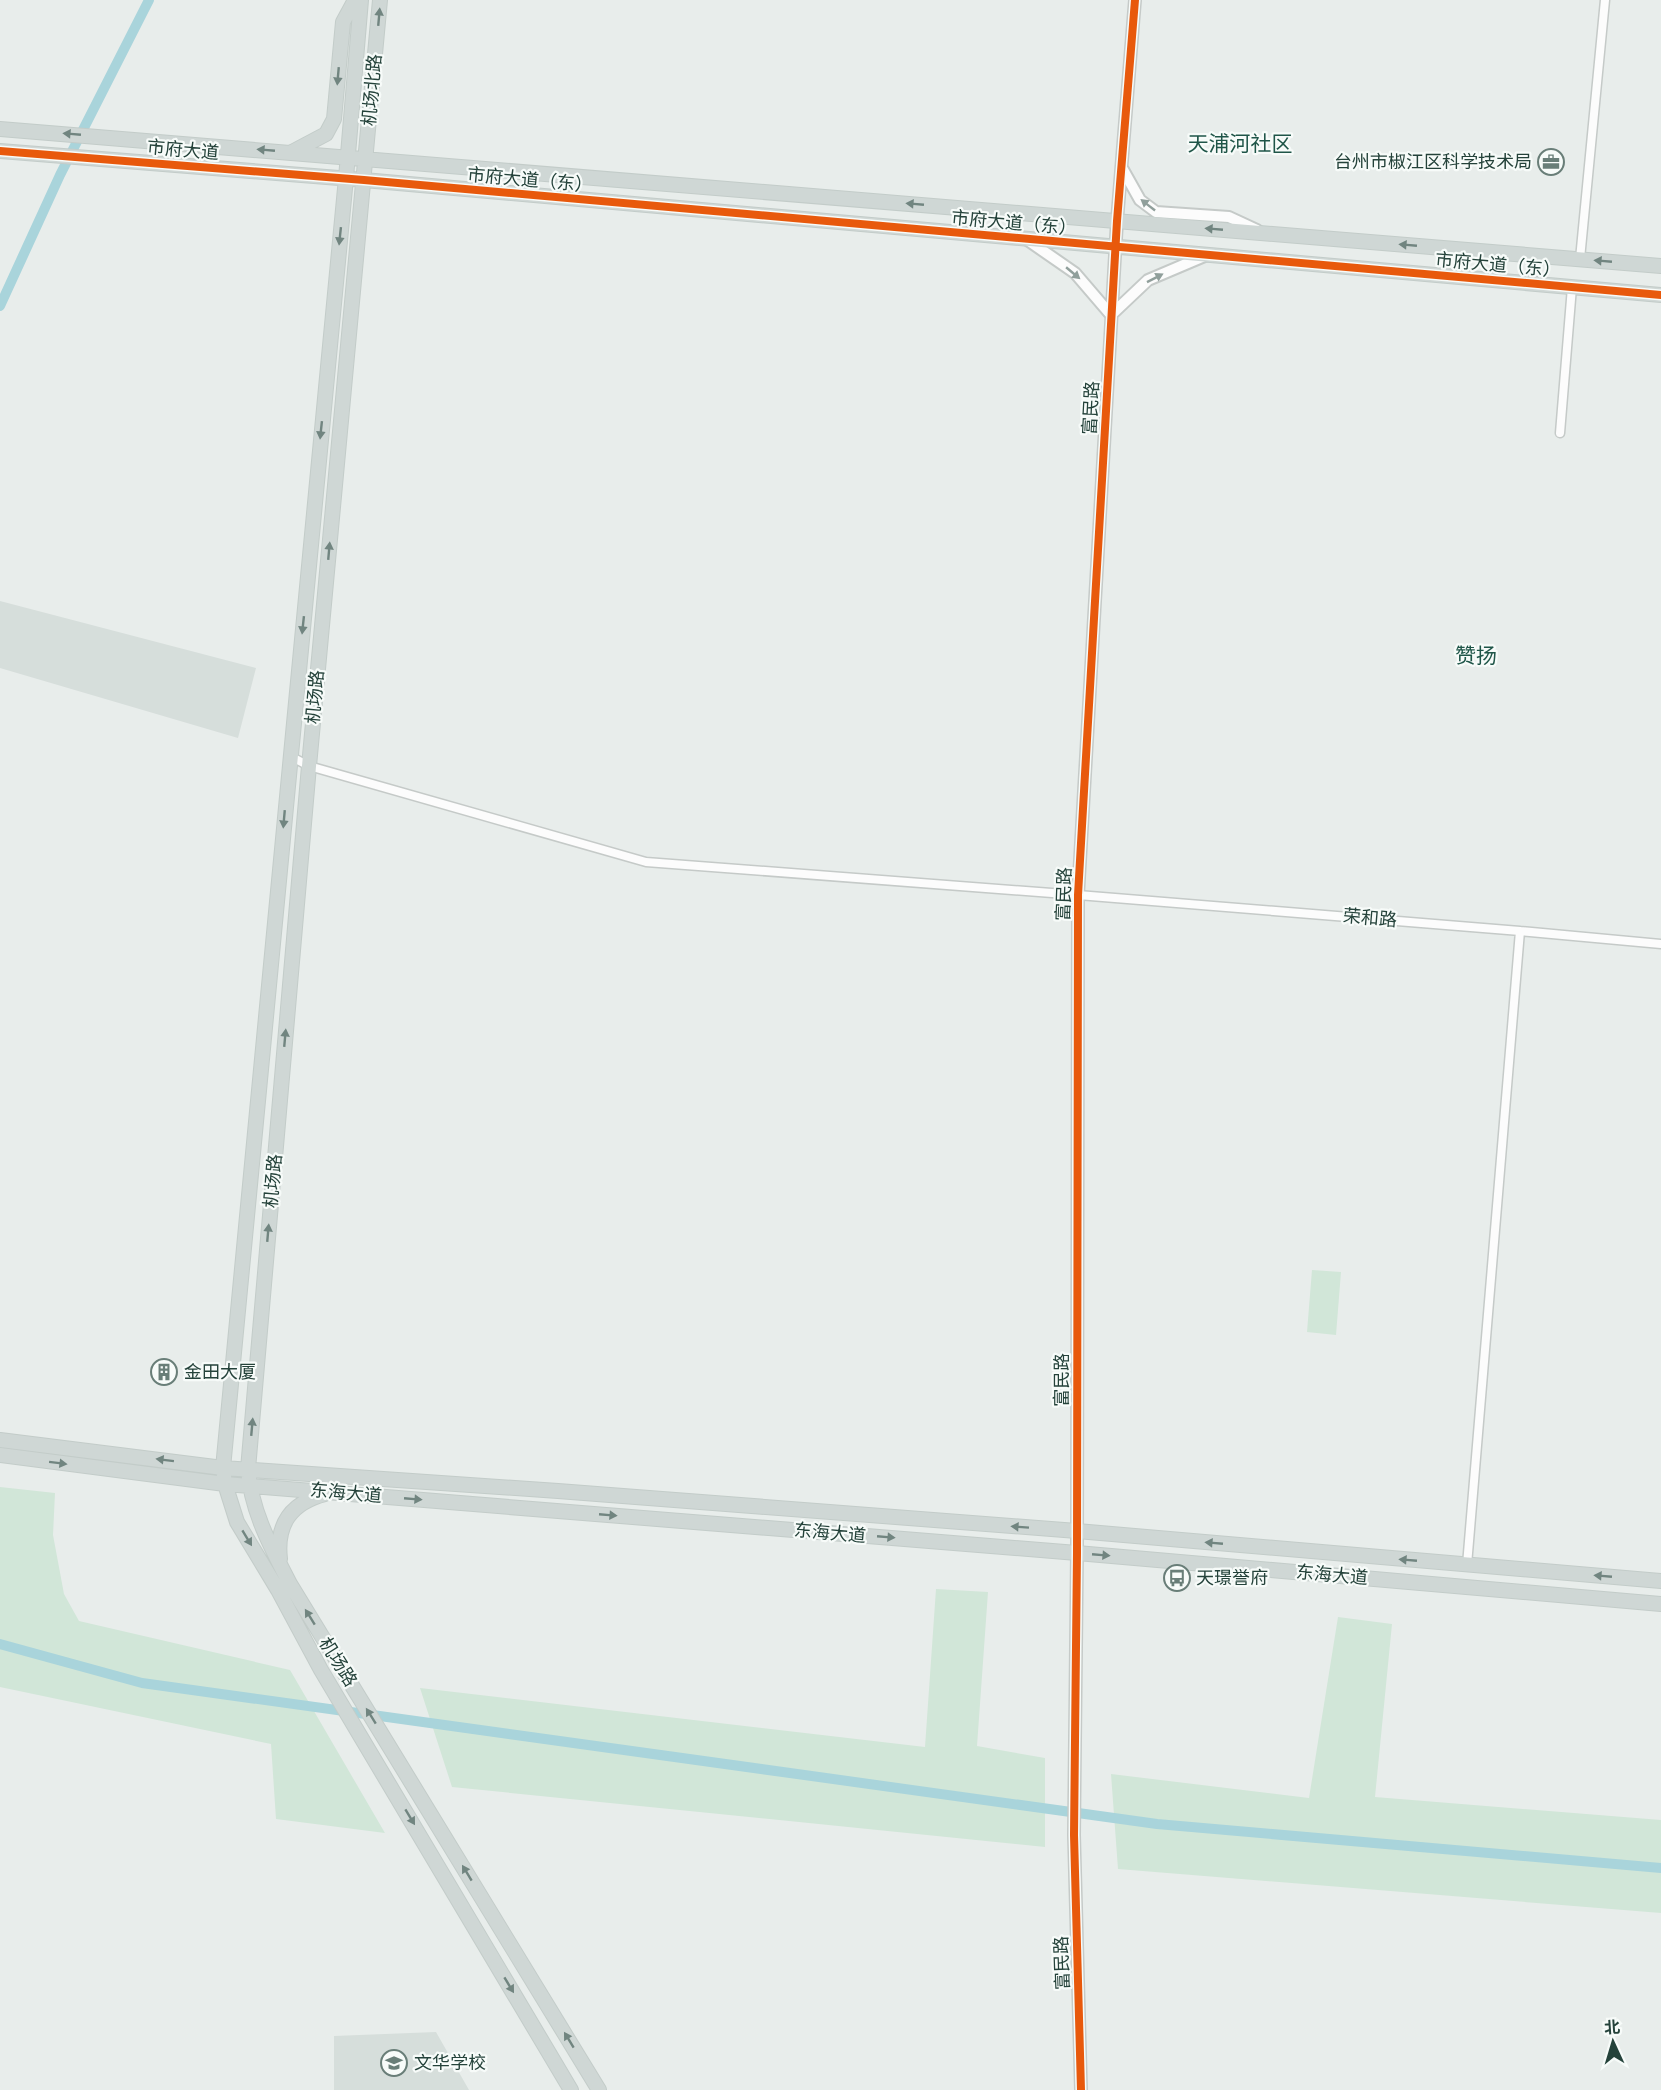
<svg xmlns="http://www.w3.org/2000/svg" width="1661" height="2090" font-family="'Fira Sans Condensed','Noto Sans SC',sans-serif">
	<rect width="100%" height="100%" fill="#e8edeb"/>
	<path fill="#d6dedb" d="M 0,601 L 256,668 L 238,738 L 0,668 Z
		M 436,2032 L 469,2090 L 334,2090 L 334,2036 Z"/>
	<path fill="#d1e6d8" d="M 1312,1270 L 1341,1272 L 1336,1335 L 1307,1332 Z
		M 0,1487 L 55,1493 L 53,1535 L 64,1594 L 79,1621 L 290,1670 L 385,1833 L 276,1819 L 271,1744 L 0,1687 Z
		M 936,1589 L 988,1592 L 977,1746 L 1045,1758 L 1045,1847 L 452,1787 L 420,1688 L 925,1747 Z
		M 1338,1617 L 1392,1624 L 1375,1797 L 1661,1820 L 1661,1913 L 1118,1869 L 1111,1774 L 1309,1798 Z"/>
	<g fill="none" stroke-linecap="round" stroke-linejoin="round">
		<path stroke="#a9d4db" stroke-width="10" d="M 0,306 L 60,175 L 149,0
			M 0,1644 L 142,1683 L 1157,1824 L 1661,1868"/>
		<defs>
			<path id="minor" d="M 1580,259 L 1605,0
				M 1560,433 L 1572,287
				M 290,756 L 309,766 L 646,862 L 1078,895 L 1520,931 L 1661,944
				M 1467,1565 L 1520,931"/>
			<path id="tertiary" d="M 1122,168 L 1140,200 L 1156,212 L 1229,217 L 1257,230
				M 1026,239 L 1075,273 L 1111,315 L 1148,280 L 1207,255
				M 1081,2090 L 1074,1835 L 1077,1553 L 1078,895 L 1117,221 L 1135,0"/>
			<path id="primary" d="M 361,0 L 346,178 L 223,1468 L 225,1484 L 237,1522 L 278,1590 L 321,1670 L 571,2090
				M 380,0 L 309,766 L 248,1469 C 251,1511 271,1547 290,1584 L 599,2090
				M 0,129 L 1661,266
				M 0,151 L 364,180 L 1661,295
				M 292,152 L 326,134 L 334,119 L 343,22 L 355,0
				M 0,1440 L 223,1468 L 558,1491 L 1077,1531 L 1661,1581
				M 0,1455 L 225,1484 L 1077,1553 L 1661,1604
				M 280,1559 C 276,1524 291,1503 325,1494"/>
		</defs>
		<use href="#minor" stroke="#c5cac8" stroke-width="11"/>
		<use href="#tertiary" stroke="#c5cac8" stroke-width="14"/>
		<use href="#primary" stroke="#c3ccc9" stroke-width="16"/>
		<use href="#minor" stroke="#fcfcfc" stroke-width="8"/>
		<use href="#tertiary" stroke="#fcfcfc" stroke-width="10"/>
		<use href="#primary" stroke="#cfd7d5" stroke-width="14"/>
		<defs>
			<path id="cycleway" d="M 0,151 L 364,180 L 1661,295
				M 1081,2090 L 1074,1835 L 1077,1553 L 1078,895 L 1117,221 L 1135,0"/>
		</defs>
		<use href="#cycleway" stroke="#f7fbf9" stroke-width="11"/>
		<use href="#cycleway" stroke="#e8590c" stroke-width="8"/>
	</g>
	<defs><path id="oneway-solid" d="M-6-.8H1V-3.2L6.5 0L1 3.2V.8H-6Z" transform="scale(1.5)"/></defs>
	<g fill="#718580">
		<use href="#oneway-solid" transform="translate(379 17) rotate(-85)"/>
		<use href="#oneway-solid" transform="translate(338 76) rotate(95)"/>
		<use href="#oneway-solid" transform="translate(72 134) rotate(-175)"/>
		<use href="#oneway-solid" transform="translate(266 150) rotate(-175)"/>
		<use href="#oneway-solid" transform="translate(915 204) rotate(-175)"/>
		<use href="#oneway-solid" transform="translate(1214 229) rotate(-175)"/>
		<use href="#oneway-solid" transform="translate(340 236) rotate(96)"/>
		<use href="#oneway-solid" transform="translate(1408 245) rotate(-175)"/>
		<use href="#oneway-solid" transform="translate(1603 261) rotate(-175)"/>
		<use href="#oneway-solid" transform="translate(321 430) rotate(96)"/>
		<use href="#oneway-solid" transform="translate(329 551) rotate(-85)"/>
		<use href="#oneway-solid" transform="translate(303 625) rotate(96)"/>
		<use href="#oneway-solid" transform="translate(284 819) rotate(95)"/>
		<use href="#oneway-solid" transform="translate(285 1038) rotate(-85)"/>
		<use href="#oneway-solid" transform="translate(268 1233) rotate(-85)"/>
		<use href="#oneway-solid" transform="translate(252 1427) rotate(-85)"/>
		<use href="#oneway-solid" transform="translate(165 1460) rotate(-173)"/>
		<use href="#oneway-solid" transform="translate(58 1463) rotate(7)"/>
		<use href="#oneway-solid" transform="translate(413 1499) rotate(5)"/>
		<use href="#oneway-solid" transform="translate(608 1515) rotate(5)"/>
		<use href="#oneway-solid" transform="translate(1020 1527) rotate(-176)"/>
		<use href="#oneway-solid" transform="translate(886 1537) rotate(5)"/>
		<use href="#oneway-solid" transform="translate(247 1538) rotate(59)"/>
		<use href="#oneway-solid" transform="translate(1214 1543) rotate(-175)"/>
		<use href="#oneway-solid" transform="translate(1101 1555) rotate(5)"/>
		<use href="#oneway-solid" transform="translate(1408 1560) rotate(-175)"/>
		<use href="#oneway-solid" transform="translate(1603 1576) rotate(-175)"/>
		<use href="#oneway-solid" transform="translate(310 1617) rotate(-122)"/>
		<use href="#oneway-solid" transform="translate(371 1716) rotate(-122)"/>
		<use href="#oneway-solid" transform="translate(410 1817) rotate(59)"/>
		<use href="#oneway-solid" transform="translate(467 1873) rotate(-121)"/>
		<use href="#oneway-solid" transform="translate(509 1985) rotate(59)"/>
		<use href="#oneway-solid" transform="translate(569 2040) rotate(-121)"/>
	</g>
	<g fill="#909f9b">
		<use href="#oneway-solid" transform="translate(1148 205) rotate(-142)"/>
		<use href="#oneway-solid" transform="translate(1073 273) rotate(40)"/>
		<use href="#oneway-solid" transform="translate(1155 278) rotate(-27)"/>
	</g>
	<defs>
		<symbol id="office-ring" viewBox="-11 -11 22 22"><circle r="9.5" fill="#f7fbf9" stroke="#697e78" stroke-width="1.5"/><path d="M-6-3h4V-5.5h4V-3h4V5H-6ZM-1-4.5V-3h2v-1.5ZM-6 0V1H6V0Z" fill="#697e78"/></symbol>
		<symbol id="building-ring" viewBox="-11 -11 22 22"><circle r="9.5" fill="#f7fbf9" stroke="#697e78" stroke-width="1.5"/><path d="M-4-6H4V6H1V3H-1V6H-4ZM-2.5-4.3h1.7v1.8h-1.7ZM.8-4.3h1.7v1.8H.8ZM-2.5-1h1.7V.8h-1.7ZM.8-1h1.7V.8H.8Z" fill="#697e78"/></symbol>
		<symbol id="bus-ring" viewBox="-11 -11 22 22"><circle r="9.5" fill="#f7fbf9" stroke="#697e78" stroke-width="1.5"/><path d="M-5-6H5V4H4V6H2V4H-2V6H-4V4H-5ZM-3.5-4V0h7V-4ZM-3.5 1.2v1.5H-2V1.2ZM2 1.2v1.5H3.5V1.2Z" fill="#697e78"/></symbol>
		<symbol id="school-ring" viewBox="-11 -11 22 22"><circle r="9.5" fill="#f7fbf9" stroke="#697e78" stroke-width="1.5"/><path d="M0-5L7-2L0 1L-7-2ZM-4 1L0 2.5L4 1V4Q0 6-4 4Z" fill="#697e78"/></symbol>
	</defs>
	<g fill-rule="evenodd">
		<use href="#office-ring" x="1536" y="147" width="30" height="30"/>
		<use href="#building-ring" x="149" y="1357" width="30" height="30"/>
		<use href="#bus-ring" x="1162" y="1563" width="30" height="30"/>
		<use href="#school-ring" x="379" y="2048" width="30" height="30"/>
	</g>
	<g text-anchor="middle" stroke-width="4.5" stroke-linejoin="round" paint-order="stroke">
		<g font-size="18" fill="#24423a" stroke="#f7fbf9">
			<text transform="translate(372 90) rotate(-85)" y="6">机场北路</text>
			<text transform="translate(183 150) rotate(5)" y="6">市府大道</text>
			<text transform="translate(530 180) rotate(5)" y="6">市府大道（东）</text>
			<text transform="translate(1014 223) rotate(5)" y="6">市府大道（东）</text>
			<text transform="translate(1498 265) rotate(5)" y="6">市府大道（东）</text>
			<text transform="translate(1091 408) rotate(-87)" y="6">富民路</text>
			<text transform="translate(315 697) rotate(-85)" y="6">机场路</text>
			<text transform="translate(1064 894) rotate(-88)" y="6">富民路</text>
			<text transform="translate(1370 918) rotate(5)" y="6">荣和路</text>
			<text transform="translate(273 1181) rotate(-85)" y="6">机场路</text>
			<text transform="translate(1062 1380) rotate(-90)" y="6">富民路</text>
			<text transform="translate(346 1493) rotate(5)" y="6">东海大道</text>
			<text transform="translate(830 1533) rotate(5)" y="6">东海大道</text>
			<text transform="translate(1332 1575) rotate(5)" y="6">东海大道</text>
			<text transform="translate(338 1662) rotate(58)" y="6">机场路</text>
			<text transform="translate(1062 1963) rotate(-92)" y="6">富民路</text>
		</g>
		<g font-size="18" fill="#24423a" stroke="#f7fbf9" text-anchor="start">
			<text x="1532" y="168" text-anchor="end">台州市椒江区科学技术局</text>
			<text x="184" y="1378">金田大厦</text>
			<text x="1196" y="1584">天璟誉府</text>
			<text x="414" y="2069">文华学校</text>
		</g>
		<g font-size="21" fill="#1f5548" stroke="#f7fbf9">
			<text x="1240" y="151">天浦河社区</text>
			<text x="1476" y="663">赞扬</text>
		</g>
	</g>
	<g transform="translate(1613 2042) rotate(356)" stroke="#f7fbf9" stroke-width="4.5" paint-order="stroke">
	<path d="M0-4.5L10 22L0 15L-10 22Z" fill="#24423a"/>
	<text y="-9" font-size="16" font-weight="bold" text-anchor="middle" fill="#24423a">北</text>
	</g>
</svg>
